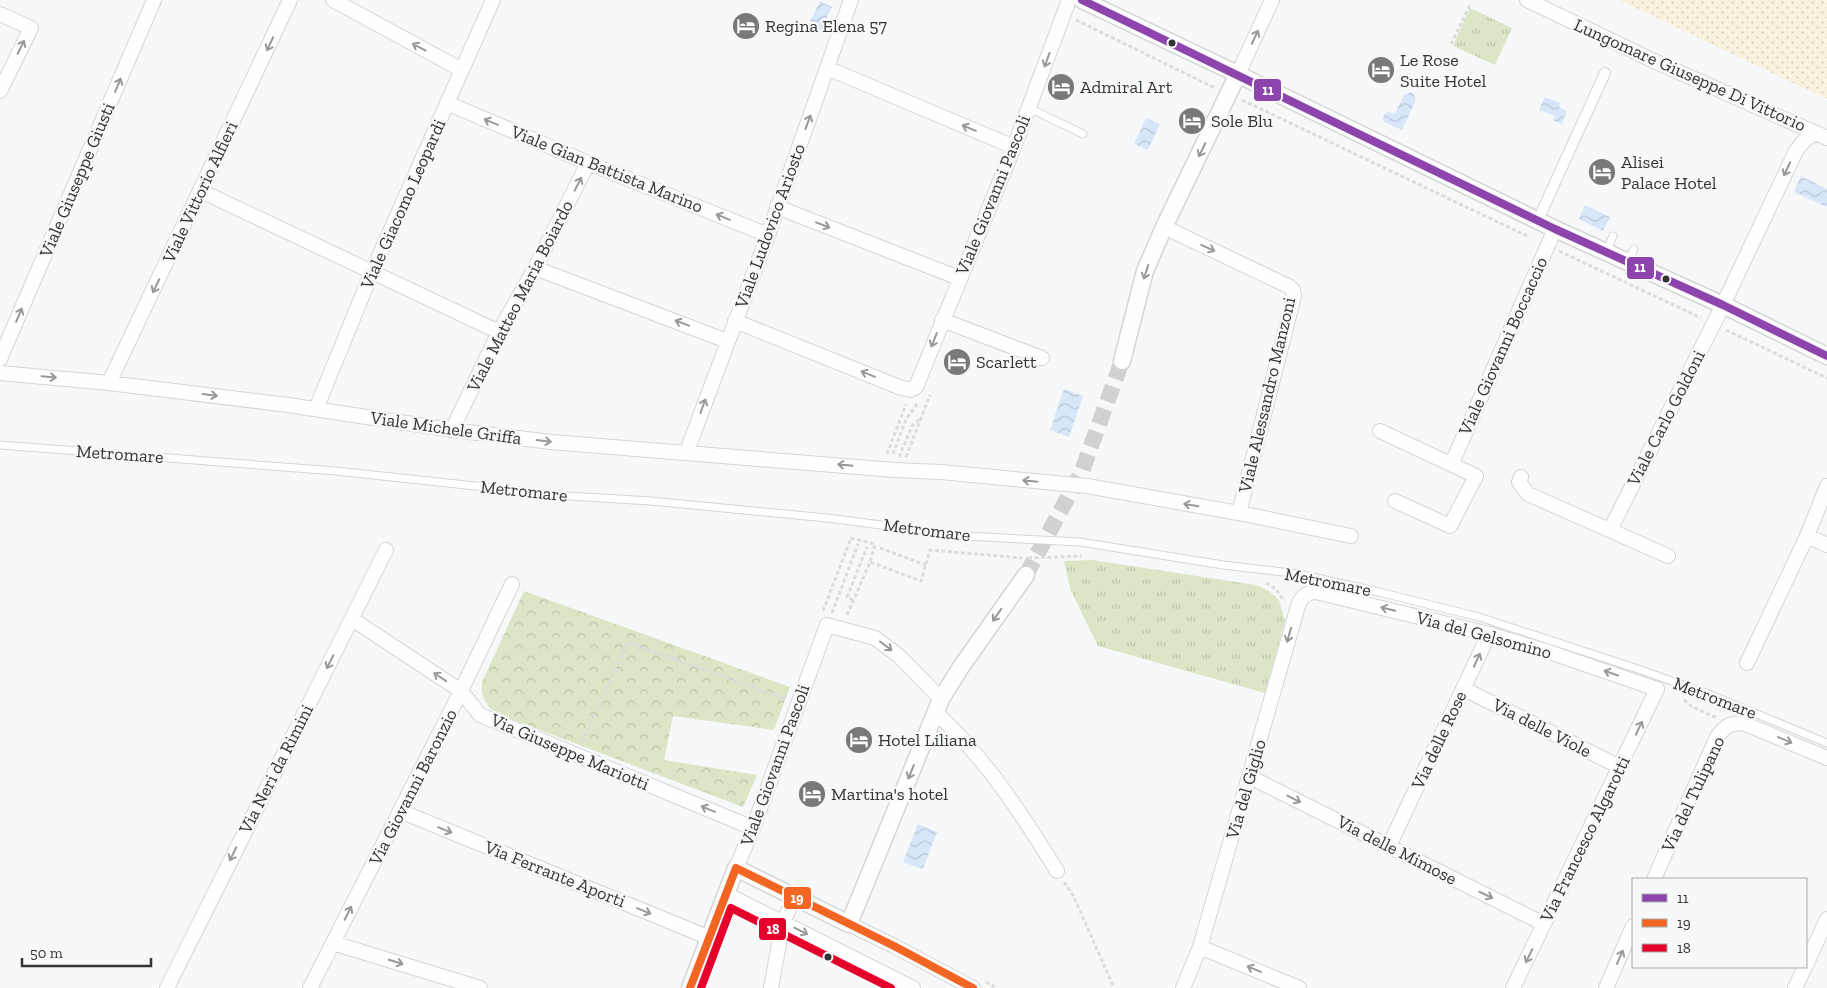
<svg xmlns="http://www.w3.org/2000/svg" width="1827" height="988" font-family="'Zilla Slab',serif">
	<defs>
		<pattern id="grass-tufts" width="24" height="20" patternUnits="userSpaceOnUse" patternTransform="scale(1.25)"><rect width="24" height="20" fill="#dce5c5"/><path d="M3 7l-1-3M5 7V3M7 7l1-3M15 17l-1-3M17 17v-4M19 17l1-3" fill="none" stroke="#bdc5aa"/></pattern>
		<pattern id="forest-crowns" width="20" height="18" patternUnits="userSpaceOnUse" patternTransform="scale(1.25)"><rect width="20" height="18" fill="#dce5c5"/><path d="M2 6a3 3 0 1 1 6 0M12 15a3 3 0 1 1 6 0" fill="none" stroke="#bdc5aa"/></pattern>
		<pattern id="sand-dots" width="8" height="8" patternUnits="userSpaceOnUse" patternTransform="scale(1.25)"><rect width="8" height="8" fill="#f8f2df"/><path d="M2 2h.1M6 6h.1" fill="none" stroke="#d5d0c0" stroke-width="1.8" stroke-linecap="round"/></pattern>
		<pattern id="water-waves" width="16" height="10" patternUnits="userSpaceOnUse" patternTransform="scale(1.25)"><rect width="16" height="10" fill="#d8e6f9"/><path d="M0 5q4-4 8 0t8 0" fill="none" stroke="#bac6d6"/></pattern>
	</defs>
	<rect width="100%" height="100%" fill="#f7f8f9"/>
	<path fill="url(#grass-tufts)" d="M 1470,8 L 1512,28 L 1495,65 L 1453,46 Z
		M 1092,560 L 1256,585 L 1269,591 L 1279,600 L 1285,621 L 1265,693 L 1098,646 L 1071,591 L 1064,561 Z"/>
	<path fill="url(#forest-crowns)" d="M 524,591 L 790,687 L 774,730 L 673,716 L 664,760 L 757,775 L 743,807 L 495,713 C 485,704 481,696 482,682 Z"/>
	<path fill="url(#sand-dots)" d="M 1619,0 L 1827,0 L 1827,99 Z"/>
	<path fill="url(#water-waves)" d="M 820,1 L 832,7 L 820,32 L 808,26 Z
		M 1411,92 L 1414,94 L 1416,100 L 1402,130 L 1384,122 L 1383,119 L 1384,114 L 1389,112 L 1395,114 L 1404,95 Z
		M 1545,97 L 1560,103 L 1559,107 L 1567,111 L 1562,124 L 1553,120 L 1555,116 L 1539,110 Z
		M 1146,118 L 1160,124 L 1148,150 L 1134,144 Z
		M 1801,176 L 1827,189 L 1827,207 L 1794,192 Z
		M 1585,205 L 1610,217 L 1603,231 L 1579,219 Z
		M 1064,389 L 1083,396 L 1069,437 L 1050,430 Z
		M 918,824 L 937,832 L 923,869 L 903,862 Z"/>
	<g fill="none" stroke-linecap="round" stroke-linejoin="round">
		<path stroke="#d0d1d2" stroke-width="16" stroke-dasharray="16 8" stroke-linecap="butt" d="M 1026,575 L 1082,471 L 1122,361"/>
		<defs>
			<path id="service" d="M 1029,108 L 1083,134
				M 1606,252 L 1613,236
				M 1628,262 L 1634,249
				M 0,445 L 336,471 L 568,496 L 651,501 L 827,518 L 966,536 L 1080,542 L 1223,565 L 1299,574 L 1379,592 L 1479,617 L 1641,670 L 1711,695 L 1827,743"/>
			<path id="pedestrian" d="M 1538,220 L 1605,73"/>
			<path id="minor" d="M 333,0 L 462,70
				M 1527,0 L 1654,61 L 1827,138
				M 0,14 L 31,28 L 0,91
				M 827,68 L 1014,147
				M 1238,74 L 1272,0
				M 447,103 L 588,163 L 768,235
				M 201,191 L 499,332
				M 777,207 L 959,278
				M 1164,227 L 1288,286 L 1293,290 L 1294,296 L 1239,513
				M 535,268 L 727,341
				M 942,320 L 1042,358
				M 735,321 L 899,387 L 910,390 L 916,387 L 1014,147 L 1069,0
				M 0,359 L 154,0
				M 0,373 L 109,383 L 288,405 L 452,430 L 551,442 L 894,470 L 941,472 L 1087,486 L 1244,514 L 1351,536
				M 109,383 L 290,0
				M 316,409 L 372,272 L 493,0
				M 452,430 L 499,332 L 535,268 L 588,163
				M 1380,431 L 1476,476 L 1450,526 L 1395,501
				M 687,451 L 768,235 L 851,0
				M 1452,463 L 1555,229
				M 1521,477 L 1519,482 L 1528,494 L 1668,556
				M 1610,530 L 1723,305 L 1795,153 C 1801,143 1806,137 1817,133
				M 1807,536 L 1827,545
				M 352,619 L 461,691 L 480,715 L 753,828
				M 1747,663 L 1807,536 L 1827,486
				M 1464,689 L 1620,767
				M 935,712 C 984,756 1022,814 1057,871
				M 1250,777 L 1544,924
				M 400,811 L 710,938
				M 1389,846 L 1489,634
				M 736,868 L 753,828 L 827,625 L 875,638 L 899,656 L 941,699
				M 1654,879 L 1717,737 C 1725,726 1730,723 1743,723 L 1827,758
				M 726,894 L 913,988
				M 849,924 L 894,946 L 973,988
				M 333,943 L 480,988
				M 1200,947 L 1299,988
				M 1806,965 L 1827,919
				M 167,988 L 386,550
				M 310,988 L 461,691 L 512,584
				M 771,988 L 783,922 L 795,897
				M 1183,988 L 1200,947 L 1294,620 C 1298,607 1299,592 1316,592 L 1489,634 L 1549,652 L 1657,689 L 1513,988
				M 1606,988 L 1633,926
				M 1795,988 L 1805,967"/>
			<path id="tertiary" d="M 1082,0 L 1229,70 L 1555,229 L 1723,305 L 1827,356
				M 1122,361 L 1145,271 L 1164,227 L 1238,74
				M 690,988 L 736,868 L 849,924 L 941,699 L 961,667 L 1026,575"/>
		</defs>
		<use href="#service" stroke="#d4d5d5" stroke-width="9"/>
		<use href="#pedestrian" stroke="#d4d5d5" stroke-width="12"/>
		<use href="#minor" stroke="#d4d5d5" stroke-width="16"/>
		<use href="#tertiary" stroke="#d4d5d5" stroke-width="19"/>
		<path stroke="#dcdcdd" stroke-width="3" stroke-dasharray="4 2.5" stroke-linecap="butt" d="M 1076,20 L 1215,88
			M 1451,44 L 1471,3
			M 1242,100 L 1527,236
			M 1559,251 L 1701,318
			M 1726,330 L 1827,378
			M 887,454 L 906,404
			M 893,454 L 906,419 L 918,403
			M 899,457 L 912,426 L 920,419
			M 906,457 L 930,395
			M 880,548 L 926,565
			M 1028,558 L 1082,556
			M 1266,583 L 1276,589 L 1284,601
			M 853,600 L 847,597 L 867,547
			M 823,611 L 851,538 L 875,544 L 870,562
			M 832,613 L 858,544
			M 847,615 L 870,562 L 921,581 L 930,550 L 1022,558
			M 1684,700 L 1691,706 L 1717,718
			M 582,742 L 628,642 L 786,699
			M 1064,882 L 1074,897 L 1114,988
			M 986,982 L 997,988"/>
		<use href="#service" stroke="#fefefe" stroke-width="7"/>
		<use href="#pedestrian" stroke="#fefefe" stroke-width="10"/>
		<use href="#minor" stroke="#fefefe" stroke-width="14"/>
		<use href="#tertiary" stroke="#fefefe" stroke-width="16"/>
		<defs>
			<path id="bus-1" d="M 1082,0 L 1555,229 L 1723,305 L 1827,356"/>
			<path id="bus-2" d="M 690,988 L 736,868 L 894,946 L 973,988"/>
			<path id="bus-3" d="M 701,988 L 731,908 L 891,988"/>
		</defs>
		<use href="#bus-1" stroke="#f6f8fa" stroke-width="11"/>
		<use href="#bus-2" stroke="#f6f8fa" stroke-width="11"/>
		<use href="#bus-3" stroke="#f6f8fa" stroke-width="11"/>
		<use href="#bus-1" stroke="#8e44ad" stroke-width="8"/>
		<use href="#bus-2" stroke="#f26522" stroke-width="8"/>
		<use href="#bus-3" stroke="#e4002b" stroke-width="8"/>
	</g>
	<defs><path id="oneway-shaft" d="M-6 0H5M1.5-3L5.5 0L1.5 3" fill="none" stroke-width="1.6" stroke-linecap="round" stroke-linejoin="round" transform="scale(1.25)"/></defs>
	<g stroke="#989999">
		<use href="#oneway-shaft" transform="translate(1255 37) rotate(-65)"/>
		<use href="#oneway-shaft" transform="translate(270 44) rotate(115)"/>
		<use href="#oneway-shaft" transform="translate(21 47) rotate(-64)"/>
		<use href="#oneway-shaft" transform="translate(419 47) rotate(-152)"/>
		<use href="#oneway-shaft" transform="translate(1047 60) rotate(110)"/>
		<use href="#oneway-shaft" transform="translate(118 85) rotate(-67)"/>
		<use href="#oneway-shaft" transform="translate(491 122) rotate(-157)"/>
		<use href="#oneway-shaft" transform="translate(808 122) rotate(-70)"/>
		<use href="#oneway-shaft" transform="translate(969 128) rotate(-157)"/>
		<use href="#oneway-shaft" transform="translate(1202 150) rotate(116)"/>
		<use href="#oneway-shaft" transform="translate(1787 169) rotate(115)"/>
		<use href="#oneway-shaft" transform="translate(578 184) rotate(-63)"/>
		<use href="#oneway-shaft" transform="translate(723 217) rotate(-158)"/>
		<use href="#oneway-shaft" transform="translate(823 225) rotate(21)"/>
		<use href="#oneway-shaft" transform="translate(1208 248) rotate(25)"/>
		<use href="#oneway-shaft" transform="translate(1146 272) rotate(108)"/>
		<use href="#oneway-shaft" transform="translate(156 286) rotate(116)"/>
		<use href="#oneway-shaft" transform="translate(19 315) rotate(-67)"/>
		<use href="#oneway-shaft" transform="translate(682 323) rotate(-159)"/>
		<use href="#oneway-shaft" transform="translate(934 340) rotate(112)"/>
		<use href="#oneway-shaft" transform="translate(868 374) rotate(-158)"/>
		<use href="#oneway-shaft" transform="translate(49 377) rotate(5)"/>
		<use href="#oneway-shaft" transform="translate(210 395) rotate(7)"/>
		<use href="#oneway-shaft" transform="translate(703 406) rotate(-70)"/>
		<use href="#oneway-shaft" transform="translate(544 441) rotate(7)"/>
		<use href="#oneway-shaft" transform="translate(845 465) rotate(-174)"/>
		<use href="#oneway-shaft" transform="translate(1030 481) rotate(-174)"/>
		<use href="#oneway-shaft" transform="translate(1191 505) rotate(-170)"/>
		<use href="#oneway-shaft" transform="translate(1388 609) rotate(-166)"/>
		<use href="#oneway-shaft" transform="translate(997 615) rotate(125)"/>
		<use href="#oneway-shaft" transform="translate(1289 635) rotate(106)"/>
		<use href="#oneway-shaft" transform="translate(886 646) rotate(37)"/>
		<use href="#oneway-shaft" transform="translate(1477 660) rotate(-65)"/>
		<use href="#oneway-shaft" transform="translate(330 662) rotate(117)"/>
		<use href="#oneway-shaft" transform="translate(1611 673) rotate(-161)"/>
		<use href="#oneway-shaft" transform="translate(440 677) rotate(-146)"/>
		<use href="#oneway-shaft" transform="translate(1639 728) rotate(-65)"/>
		<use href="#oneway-shaft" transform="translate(1785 740) rotate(23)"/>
		<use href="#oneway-shaft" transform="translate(911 772) rotate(112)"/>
		<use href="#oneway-shaft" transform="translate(1294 799) rotate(27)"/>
		<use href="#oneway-shaft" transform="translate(708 809) rotate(-157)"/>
		<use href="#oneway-shaft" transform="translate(445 830) rotate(22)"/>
		<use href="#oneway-shaft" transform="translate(233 854) rotate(116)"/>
		<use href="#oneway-shaft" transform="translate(1486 895) rotate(26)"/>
		<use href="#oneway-shaft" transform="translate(644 911) rotate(22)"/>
		<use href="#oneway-shaft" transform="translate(348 913) rotate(-63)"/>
		<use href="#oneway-shaft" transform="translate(801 931) rotate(27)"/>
		<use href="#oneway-shaft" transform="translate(1529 956) rotate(116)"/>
		<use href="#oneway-shaft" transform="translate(1620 957) rotate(-66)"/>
		<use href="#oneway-shaft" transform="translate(396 962) rotate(17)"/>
		<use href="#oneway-shaft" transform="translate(1254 969) rotate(-157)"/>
	</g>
	<defs>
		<symbol id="hotel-disc" viewBox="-11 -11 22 22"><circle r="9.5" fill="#787979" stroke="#f6f8fa"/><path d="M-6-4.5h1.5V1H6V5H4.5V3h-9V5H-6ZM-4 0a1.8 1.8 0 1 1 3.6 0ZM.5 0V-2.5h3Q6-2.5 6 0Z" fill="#fff"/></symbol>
	</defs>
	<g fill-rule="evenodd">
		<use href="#hotel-disc" x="730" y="10" width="32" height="32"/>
		<use href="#hotel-disc" x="1365" y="54" width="32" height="32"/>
		<use href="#hotel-disc" x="1045" y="71" width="32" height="32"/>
		<use href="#hotel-disc" x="1176" y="105" width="32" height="32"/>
		<use href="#hotel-disc" x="1586" y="156" width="32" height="32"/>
		<use href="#hotel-disc" x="941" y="346" width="32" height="32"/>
		<use href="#hotel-disc" x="843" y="724" width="32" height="32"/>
		<use href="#hotel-disc" x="796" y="778" width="32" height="32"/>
	</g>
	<g fill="#333434" stroke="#f6f8fa" stroke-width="2">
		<circle cx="1172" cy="43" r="4.5"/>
		<circle cx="1666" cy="279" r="4.5"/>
		<circle cx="828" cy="957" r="4.5"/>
	</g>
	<g text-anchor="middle" stroke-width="5" stroke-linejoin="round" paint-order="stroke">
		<g font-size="18" fill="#333434" stroke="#f6f8fa" text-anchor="start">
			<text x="765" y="32">Regina Elena 57</text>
			<text x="1400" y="66">Le Rose<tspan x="1400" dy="21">Suite Hotel</tspan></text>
			<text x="1080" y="93">Admiral Art</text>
			<text x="1211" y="127">Sole Blu</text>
			<text x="1621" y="168">Alisei<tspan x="1621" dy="21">Palace Hotel</tspan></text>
			<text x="976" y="368">Scarlett</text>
			<text x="878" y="746">Hotel Liliana</text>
			<text x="831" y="800">Martina's hotel</text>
		</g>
		<g font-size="18" fill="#333434" stroke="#f6f8fa">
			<text transform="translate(1690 75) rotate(24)" y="6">Lungomare Giuseppe Di Vittorio</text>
			<text transform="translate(607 169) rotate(22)" y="6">Viale Gian Battista Marino</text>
			<text transform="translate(77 180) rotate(-67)" y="6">Viale Giuseppe Giusti</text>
			<text transform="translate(200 192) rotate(-65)" y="6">Viale Vittorio Alfieri</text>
			<text transform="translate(993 195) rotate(-68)" y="6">Viale Giovanni Pascoli</text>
			<text transform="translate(403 204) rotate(-66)" y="6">Viale Giacomo Leopardi</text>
			<text transform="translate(770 226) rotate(-70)" y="6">Viale Ludovico Ariosto</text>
			<text transform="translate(520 296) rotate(-63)" y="6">Viale Matteo Maria Boiardo</text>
			<text transform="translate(1503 346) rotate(-66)" y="6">Viale Giovanni Boccaccio</text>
			<text transform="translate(1267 395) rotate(-77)" y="6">Viale Alessandro Manzoni</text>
			<text transform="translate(1666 418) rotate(-63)" y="6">Viale Carlo Goldoni</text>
			<text transform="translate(446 428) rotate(8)" y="6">Viale Michele Griffa</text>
			<text transform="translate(120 454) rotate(4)" y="6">Metromare</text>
			<text transform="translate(524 491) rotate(6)" y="6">Metromare</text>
			<text transform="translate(927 530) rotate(7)" y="6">Metromare</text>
			<text transform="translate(1328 582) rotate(11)" y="6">Metromare</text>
			<text transform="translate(1484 635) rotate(15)" y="6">Via del Gelsomino</text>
			<text transform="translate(1715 698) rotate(21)" y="6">Metromare</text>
			<text transform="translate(1542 728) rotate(27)" y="6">Via delle Viole</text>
			<text transform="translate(1439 740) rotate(-65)" y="6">Via delle Rose</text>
			<text transform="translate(570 752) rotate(23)" y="6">Via Giuseppe Mariotti</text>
			<text transform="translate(775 765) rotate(-70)" y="6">Viale Giovanni Pascoli</text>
			<text transform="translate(276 769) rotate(-63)" y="6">Via Neri da Rimini</text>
			<text transform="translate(413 787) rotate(-63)" y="6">Via Giovanni Baronzio</text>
			<text transform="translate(1246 789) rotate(-74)" y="6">Via del Giglio</text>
			<text transform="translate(1693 794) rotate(-65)" y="6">Via del Tulipano</text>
			<text transform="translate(1585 839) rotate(-64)" y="6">Via Francesco Algarotti</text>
			<text transform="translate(1397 850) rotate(27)" y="6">Via delle Mimose</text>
			<text transform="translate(555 874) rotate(22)" y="6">Via Ferrante Aporti</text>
		</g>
	</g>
	<g stroke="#f6f8fa" stroke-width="2">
		<rect x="1253" y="78" width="29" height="24" rx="5" fill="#8e44ad"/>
		<rect x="1626" y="256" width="29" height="24" rx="5" fill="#8e44ad"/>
		<rect x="783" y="886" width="29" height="24" rx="5" fill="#f26522"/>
		<rect x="758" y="917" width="29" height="24" rx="5" fill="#e4002b"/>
	</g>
	<g font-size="14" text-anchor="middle" font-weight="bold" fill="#fff">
		<text x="1268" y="95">11</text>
		<text x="1640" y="272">11</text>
		<text x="797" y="903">19</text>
		<text x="773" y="934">18</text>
	</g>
	<rect x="1632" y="878" width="175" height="90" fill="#f6f8fa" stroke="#a8aaab"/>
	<rect x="1642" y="894" width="25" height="8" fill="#8e44ad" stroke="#a8aaab"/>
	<text x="1677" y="903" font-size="15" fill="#333434">11</text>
	<rect x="1642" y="919" width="25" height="8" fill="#f26522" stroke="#a8aaab"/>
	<text x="1677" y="928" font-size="15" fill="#333434">19</text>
	<rect x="1642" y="944" width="25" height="8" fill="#e4002b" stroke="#a8aaab"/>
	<text x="1677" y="953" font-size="15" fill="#333434">18</text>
	<path d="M22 958v8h129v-8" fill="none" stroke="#333434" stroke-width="2.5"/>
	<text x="30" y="958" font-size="15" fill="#333434" stroke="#f6f8fa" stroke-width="4" paint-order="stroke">50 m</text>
</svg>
